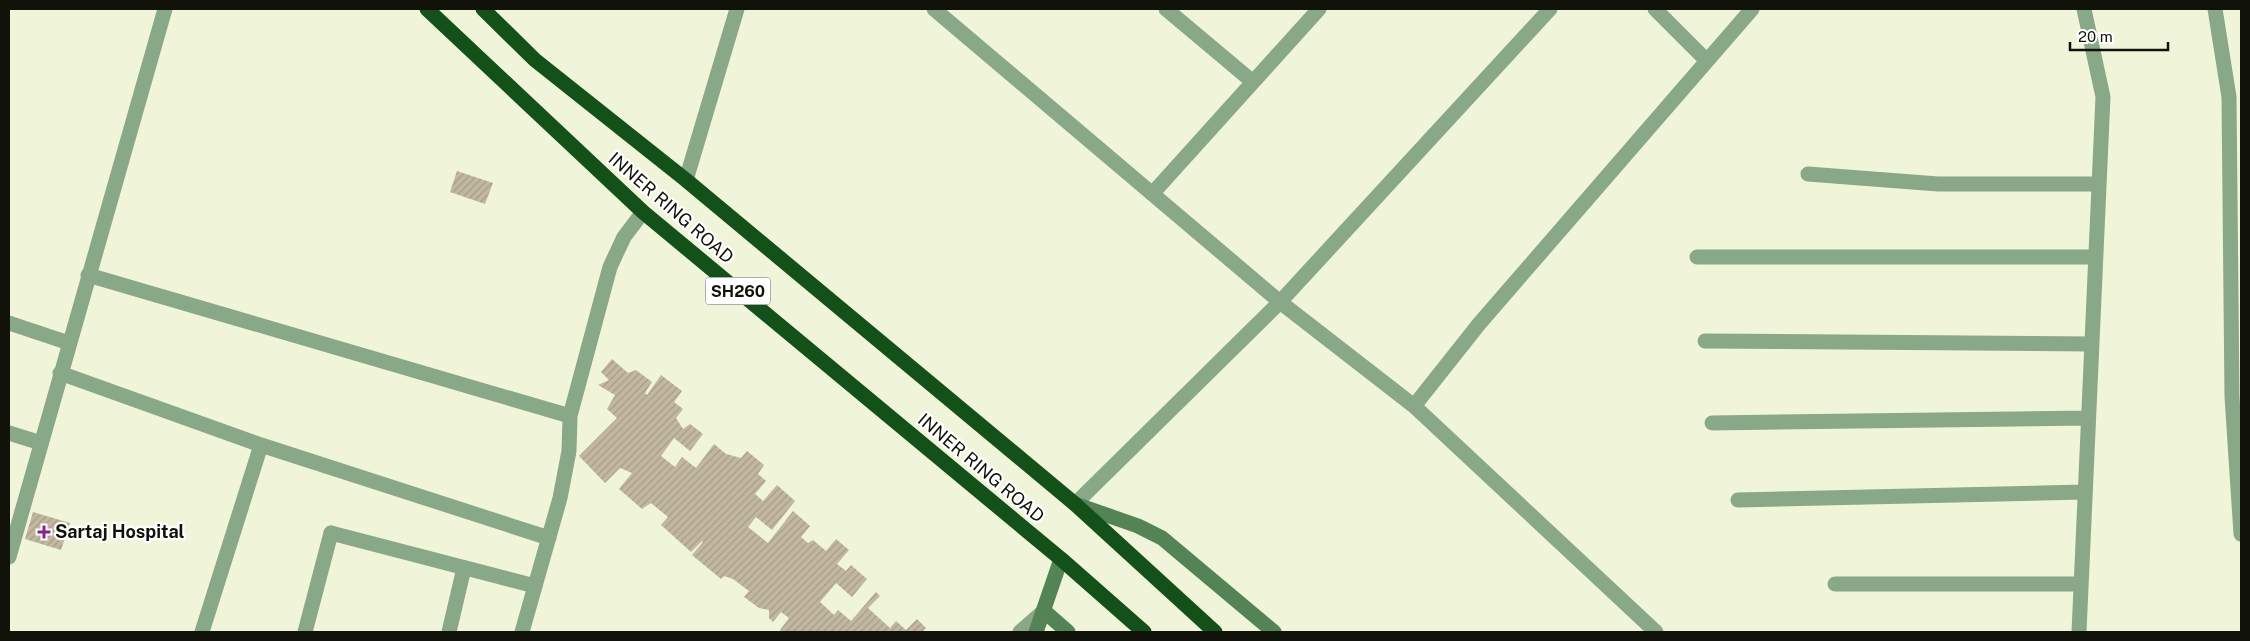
<svg xmlns="http://www.w3.org/2000/svg" width="2250" height="641" font-family="'Public Sans',sans-serif">
	<defs>
		<pattern id="building-hatch" width="6" height="6" patternUnits="userSpaceOnUse" patternTransform="scale(1.25)"><rect width="6" height="6" fill="#c2b79f"/><path d="M-1 1l2-2M0 6l6-6M5 7l2-2" fill="none" stroke="#a69c88"/></pattern>
	</defs>
	<rect width="100%" height="100%" fill="#f0f5da"/>
	<path fill="url(#building-hatch)" d="M 457,171 L 493,183 L 485,204 L 450,192 Z
		M 612,359 L 628,373 L 636,370 L 652,382 L 645,393 L 647,395 L 661,375 L 682,391 L 674,402 L 683,409 L 676,418 L 683,429 L 690,424 L 703,434 L 690,451 L 674,438 L 661,456 L 675,467 L 682,457 L 696,468 L 714,444 L 726,454 L 741,458 L 747,451 L 764,465 L 758,474 L 766,481 L 755,494 L 763,501 L 777,485 L 795,501 L 772,530 L 756,517 L 748,527 L 768,543 L 793,511 L 810,526 L 801,537 L 808,543 L 813,540 L 826,551 L 836,539 L 849,550 L 837,564 L 846,571 L 851,565 L 867,579 L 852,597 L 836,583 L 820,602 L 834,615 L 838,610 L 851,621 L 876,592 L 880,596 L 868,608 L 890,628 L 896,621 L 906,630 L 917,619 L 926,628 L 922,632 L 783,632 L 780,630 L 789,618 L 781,612 L 773,622 L 769,618 L 769,610 L 759,608 L 744,597 L 749,591 L 733,579 L 724,576 L 721,579 L 692,555 L 703,542 L 702,541 L 691,552 L 661,525 L 668,517 L 651,503 L 642,509 L 619,489 L 632,473 L 620,468 L 605,483 L 579,456 L 617,418 L 607,409 L 615,395 L 598,385 L 609,380 L 601,372 Z
		M 33,512 L 70,523 L 61,550 L 25,539 Z"/>
	<g fill="none" stroke-linecap="round" stroke-linejoin="round">
		<path stroke="#88a887" stroke-width="15" d="M 331,533 L 535,586
			M 449,632 L 464,568"/>
		<path stroke="#88a887" stroke-width="15" d="M 934,9 L 1280,302 L 1414,406 L 1656,632
			M 1166,9 L 1253,82
			M 1655,9 L 1707,61
			M 2215,9 L 2229,97 L 2232,397 L 2241,534
			M 1808,174 L 1938,184 L 2099,184
			M 686,180 L 737,9
			M 1152,194 L 1319,9
			M 1697,257 L 2095,257
			M 88,275 L 570,416
			M 9,323 L 69,343
			M 1705,341 L 2091,344
			M 60,373 L 261,445 L 549,538
			M 1414,406 L 1479,324 L 1752,9
			M 1712,423 L 2087,418
			M 9,433 L 41,443
			M 1738,500 L 2084,492
			M 1075,504 L 1280,302 L 1550,9
			M 9,557 L 165,9
			M 1835,584 L 2081,584
			M 202,632 L 261,445
			M 305,632 L 331,533
			M 522,632 L 560,498 L 569,451 L 570,416 L 610,267 L 624,237 L 643,212
			M 1020,632 L 1044,611
			M 2079,632 L 2103,97 L 2084,9"/>
		<path stroke="#548455" stroke-width="15" d="M 1075,504 L 1138,526 L 1162,538 L 1274,632
			M 1044,611 L 1068,632
			M 1036,632 L 1061,559"/>
		<path stroke="#14501a" stroke-width="15" d="M 427,9 L 643,212 L 1061,559 L 1144,632
			M 483,9 L 535,60 L 686,180 L 1075,504 L 1215,632"/>
	</g>
	<path fill="#8a238a" stroke="#fff" stroke-width="2" d="M41.5 524.5h5v5h5v5h-5v5h-5v-5h-5v-5h5z"/>
	<g text-anchor="middle" stroke-width="4.5" stroke-linejoin="round" paint-order="stroke">
		<rect fill="#fff" stroke="#585a54" stroke-width="1" x="705.5" y="277.5" width="65" height="27" rx="4"/>
		<g font-size="16" font-weight="bold" fill="#11130a">
			<text x="738" y="297">SH260</text>
		</g>
		<g font-size="18" fill="#11130a" stroke="#fff">
			<text transform="translate(671 208) rotate(41)" y="6">INNER RING ROAD</text>
			<text transform="translate(981 468) rotate(40)" y="6">INNER RING ROAD</text>
		</g>
		<g font-size="18" font-weight="bold" fill="#11130a" stroke="#fff" text-anchor="start">
			<text x="55" y="538">Sartaj Hospital</text>
		</g>
	</g>
	<rect width="2250" height="641" fill="none" stroke="#11130a" stroke-width="20"/>
	<path d="M2070 42v8h98v-8" fill="none" stroke="#11130a" stroke-width="2.5"/>
	<text x="2078" y="42" font-size="15" fill="#11130a" stroke="#ffffff" stroke-width="4" paint-order="stroke">20 m</text>
</svg>
